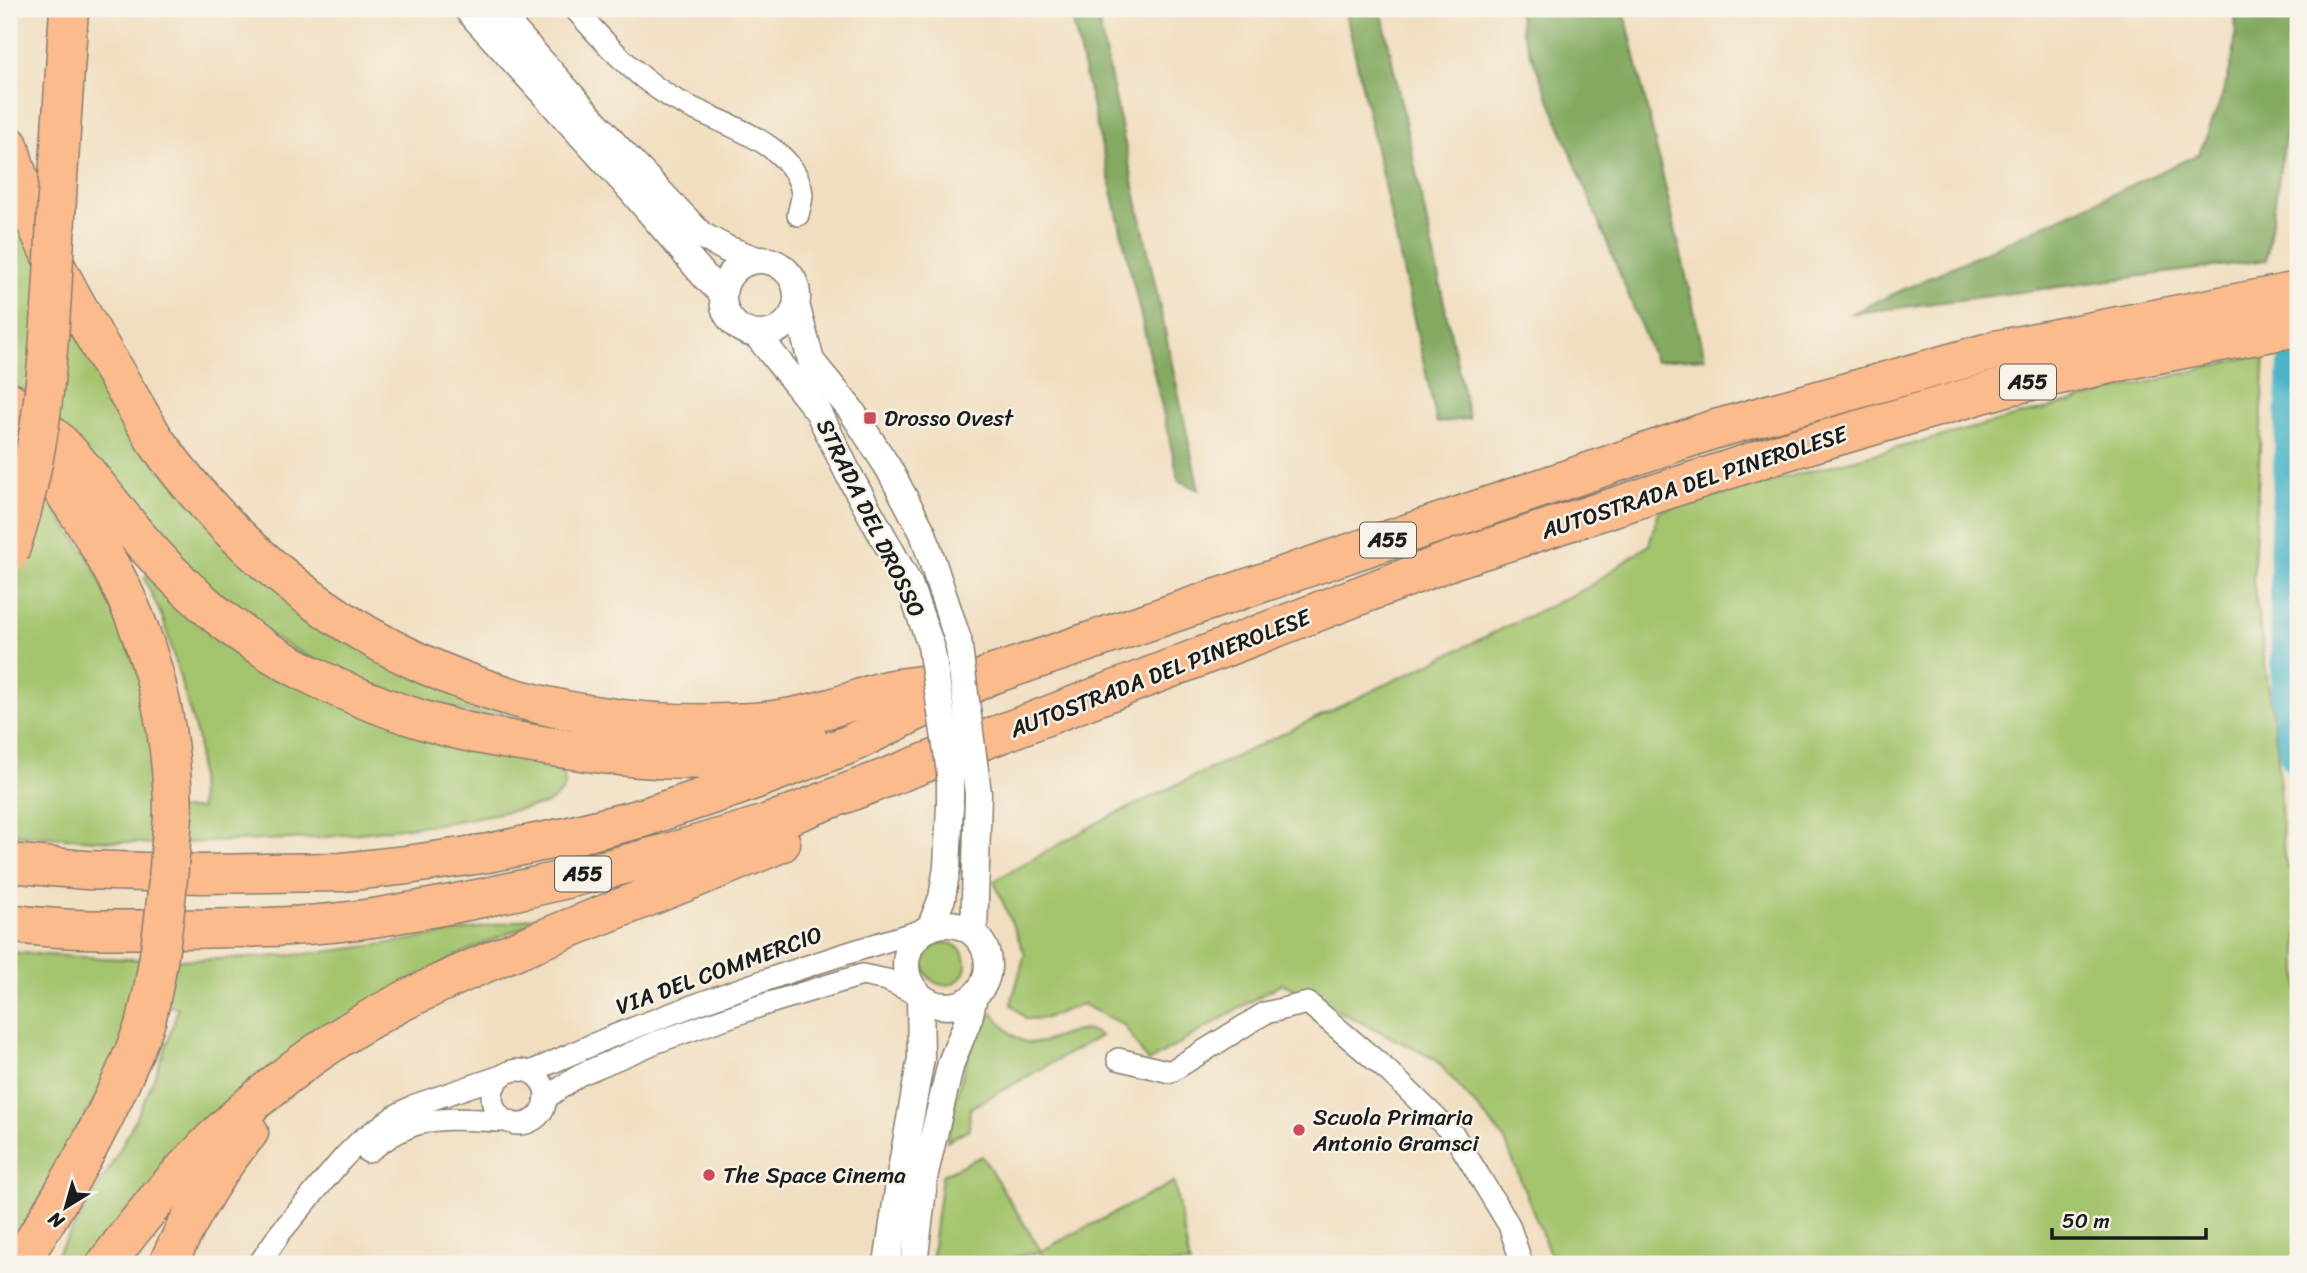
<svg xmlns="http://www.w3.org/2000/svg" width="2307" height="1273" font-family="Sriracha,sans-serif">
	<rect width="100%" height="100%" fill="#f7f3e8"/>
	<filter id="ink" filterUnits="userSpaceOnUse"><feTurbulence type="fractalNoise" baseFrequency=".0143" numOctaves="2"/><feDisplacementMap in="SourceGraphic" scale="14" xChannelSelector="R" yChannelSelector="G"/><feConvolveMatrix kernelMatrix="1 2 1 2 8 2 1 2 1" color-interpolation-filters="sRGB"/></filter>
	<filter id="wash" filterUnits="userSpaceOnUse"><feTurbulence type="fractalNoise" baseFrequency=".00686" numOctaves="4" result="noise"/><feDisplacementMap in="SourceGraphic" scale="28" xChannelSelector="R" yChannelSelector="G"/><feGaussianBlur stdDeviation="1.57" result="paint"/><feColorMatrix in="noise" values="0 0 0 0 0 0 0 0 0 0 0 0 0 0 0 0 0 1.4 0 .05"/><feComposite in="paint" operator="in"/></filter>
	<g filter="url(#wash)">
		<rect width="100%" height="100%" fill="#f1dec0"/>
		<path fill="#a4c56e" stroke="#607045" stroke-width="2" d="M 9,197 L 159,470 L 453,693 L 525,719 L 525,724 C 421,706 316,672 230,609 C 211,594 186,562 168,543 C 121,493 74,443 27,392 L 9,376 Z
			M 2265,353 L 2253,581 L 2277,744 L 2284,857 L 2298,889 L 2298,1264 L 1554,1264 L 1504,1138 L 1435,1059 L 1282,983 L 1148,1062 L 1124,1025 L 1082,1004 L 1046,1018 L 1026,1019 L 1011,1004 L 1025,954 L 994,881 L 1099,822 L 1585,589 L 1649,545 L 1659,511 L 2105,393 Z
			M 9,446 L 92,562 L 146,690 L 160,809 L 200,809 L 198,740 L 163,619 L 144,578 L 149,574 L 180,604 L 552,763 L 564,775 L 565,784 L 562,792 L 547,804 L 451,822 L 318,838 L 154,844 L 9,834 Z
			M 556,913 L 453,957 L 90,1264 L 50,1264 C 102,1185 154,1099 178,1007 L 137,1005 L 120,1052 L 9,1257 L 9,952 C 102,960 199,963 292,955 C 381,947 469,930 556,913 Z
			M924 964a21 21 0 1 1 42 0a21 21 0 1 1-42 0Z
			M 993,1013 C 1001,1023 1013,1039 1026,1042 C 1053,1048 1076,1019 1101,1036 L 970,1108 L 969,1129 L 947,1141 L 959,1086 L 973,1038 Z
			M 982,1156 L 1041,1251 L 1174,1182 L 1190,1264 L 1048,1264 L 1040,1252 L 1015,1257 L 1006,1264 L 931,1264 L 942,1175 Z"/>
		<path fill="#83aa61" stroke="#50633e" stroke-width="2" d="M 1070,9 L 1096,9 L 1199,490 L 1179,481 Z
			M 1345,9 L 1381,9 L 1469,419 L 1437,423 Z
			M 1518,9 L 1624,9 L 1705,358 L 1655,361 L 1522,32 Z
			M 2234,9 L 2298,9 L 2298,53 L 2266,260 L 1850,314 L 2199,154 C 2216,113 2243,54 2234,9 Z"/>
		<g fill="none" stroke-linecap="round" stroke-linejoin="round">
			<path stroke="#4bb5c9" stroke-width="37" d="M 2298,332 L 2288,544 L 2290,702 L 2298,755"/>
		</g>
	</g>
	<g filter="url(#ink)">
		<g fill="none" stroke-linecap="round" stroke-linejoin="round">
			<defs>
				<path id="minor" d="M 575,9 C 602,40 633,74 669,96 C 708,121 796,139 802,194 C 802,201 799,209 798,215
					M 1118,1059 L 1170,1072 L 1265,1013 L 1308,1003 L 1388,1071 L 1454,1135 L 1509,1225 L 1522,1264
					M492 1097a27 27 0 1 1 54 0a27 27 0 1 1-54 0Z
					M 530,1072 C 556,1061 582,1049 608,1038 C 714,996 821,960 930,928
					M 545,1099 L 579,1075 L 657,1042 L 766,1004 L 862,975 L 887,980 L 920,996
					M 368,1152 C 384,1140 401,1128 421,1123 C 448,1116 481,1121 509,1121
					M 259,1264 L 280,1233 L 344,1157 L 361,1140 L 395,1116 L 415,1105 L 501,1076"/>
				<path id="tertiary" d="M 467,9 L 631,190 L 706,278 L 723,294
					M 495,9 L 618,148 L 701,235 L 727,249 L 757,260
					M723 297a37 37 0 1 1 74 0a37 37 0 1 1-74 0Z
					M 797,308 L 811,361 L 851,410 L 889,469 L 923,533 L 958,640
					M 757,335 L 818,411 L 849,475 L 909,584 L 931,646
					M906 965a41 41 0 1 1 82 0a41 41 0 1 1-82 0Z
					M 930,928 L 942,898 L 947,867 L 950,805
					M 974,934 L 978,793
					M 887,1264 L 901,1170 L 921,1058 L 920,996
					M 914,1264 L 925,1173 L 951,1063 L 969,1018 L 974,996"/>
				<path id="motorway" d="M 9,145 C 35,248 102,348 155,440 C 298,638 509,737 754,722 C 780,720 806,715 831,708 C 850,703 868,694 887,690 C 909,686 932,684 955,681
					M 58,178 L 69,9
					M 9,401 C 27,415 46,429 62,445 C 88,472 109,502 133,531 C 154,556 178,581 203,603 C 263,657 349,698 426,721 C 471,735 520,742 566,749 C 614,756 661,762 709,759 C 742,756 775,747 807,737
					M 19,432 C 54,477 88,523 114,573 C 153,647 173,732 173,815
					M 9,863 L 86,870 L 202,874 L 342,872 L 407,865 L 488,853 L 570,836 L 642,818 L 738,786 L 848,745 L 988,676 L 1712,430 L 2000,349 L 2298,291
					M 9,923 C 62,931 119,930 173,929 C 242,928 311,928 379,917 C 510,896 640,863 766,824 L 1452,560 L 1776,454 L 2009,386 L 2152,355 L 2298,327
					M 19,1264 C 69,1186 114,1108 146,1021
					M 106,1264 C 168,1178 247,1098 336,1040 C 395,1001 461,973 526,946 C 610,911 697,879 781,843
					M 168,1264 C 189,1218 215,1171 249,1132"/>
			</defs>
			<use href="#minor" stroke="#867d6e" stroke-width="24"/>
			<use href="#tertiary" stroke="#867d6e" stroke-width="29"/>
			<use href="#motorway" stroke="#867d6e" stroke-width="41"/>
			<use href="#minor" stroke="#fff" stroke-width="21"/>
			<use href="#tertiary" stroke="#fff" stroke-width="26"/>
			<use href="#motorway" stroke="#fbbb8c" stroke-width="38"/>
			<defs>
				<path id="tertiary-bridge" d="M 958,640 L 978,793
					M 931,646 L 950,772 L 950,805"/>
				<path id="motorway-bridge" d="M 9,553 C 51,433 51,303 58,178
					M 146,1021 C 163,953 168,885 173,815"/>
			</defs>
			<use href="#tertiary-bridge" stroke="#867d6e" stroke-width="29" stroke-linecap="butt"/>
			<use href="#motorway-bridge" stroke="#867d6e" stroke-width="41" stroke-linecap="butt"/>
			<use href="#tertiary-bridge" stroke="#fff" stroke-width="26"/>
			<use href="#motorway-bridge" stroke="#fbbb8c" stroke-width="38"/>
		</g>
	</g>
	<g fill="#d1495b" stroke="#f7f3e8" stroke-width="2.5">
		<rect x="863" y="411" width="14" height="14" rx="3.5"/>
		<circle cx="1299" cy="1130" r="7"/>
		<circle cx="709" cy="1175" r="7"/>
	</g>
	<g text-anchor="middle" stroke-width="5" stroke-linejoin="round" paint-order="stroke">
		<g fill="#f7f3e8" stroke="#5e5c59" stroke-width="2">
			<rect x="2000" y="364.5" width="56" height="35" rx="5"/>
			<rect x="1360" y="522.5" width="56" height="35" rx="5"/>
			<rect x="555" y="856.5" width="56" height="35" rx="5"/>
		</g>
		<g font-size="21" font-weight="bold" fill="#1c1c1c">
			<text x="2028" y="389">A55</text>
			<text x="1388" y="547">A55</text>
			<text x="583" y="881">A55</text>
		</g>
		<g font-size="23" fill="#1c1c1c" stroke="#f7f3e8" text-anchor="start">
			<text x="884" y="426">Drosso Ovest</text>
			<text x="1313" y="1125">Scuola Primaria<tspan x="1313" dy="26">Antonio Gramsci</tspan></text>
			<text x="723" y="1183">The Space Cinema</text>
		</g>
		<g font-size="23" fill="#1c1c1c" stroke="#f7f3e8">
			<text transform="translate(1694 482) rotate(-18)" y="8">AUTOSTRADA DEL PINEROLESE</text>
			<text transform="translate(871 518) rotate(64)" y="8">STRADA DEL DROSSO</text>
			<text transform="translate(1160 673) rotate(-21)" y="8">AUTOSTRADA DEL PINEROLESE</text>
			<text transform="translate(719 970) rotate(-20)" y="8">VIA DEL COMMERCIO</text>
		</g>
	</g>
	<rect width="2307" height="1273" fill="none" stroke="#f7f3e8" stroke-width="35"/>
	<g transform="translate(66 1207) rotate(217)" stroke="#f7f3e8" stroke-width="5" paint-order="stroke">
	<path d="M0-5L12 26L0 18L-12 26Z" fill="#1c1c1c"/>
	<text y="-10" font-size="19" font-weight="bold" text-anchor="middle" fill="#1c1c1c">N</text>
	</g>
	<path d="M2052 1228v10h154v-10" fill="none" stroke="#1c1c1c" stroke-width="3.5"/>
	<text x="2062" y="1228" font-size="21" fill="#1c1c1c" stroke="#f7f3e8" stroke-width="5" paint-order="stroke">50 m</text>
</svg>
